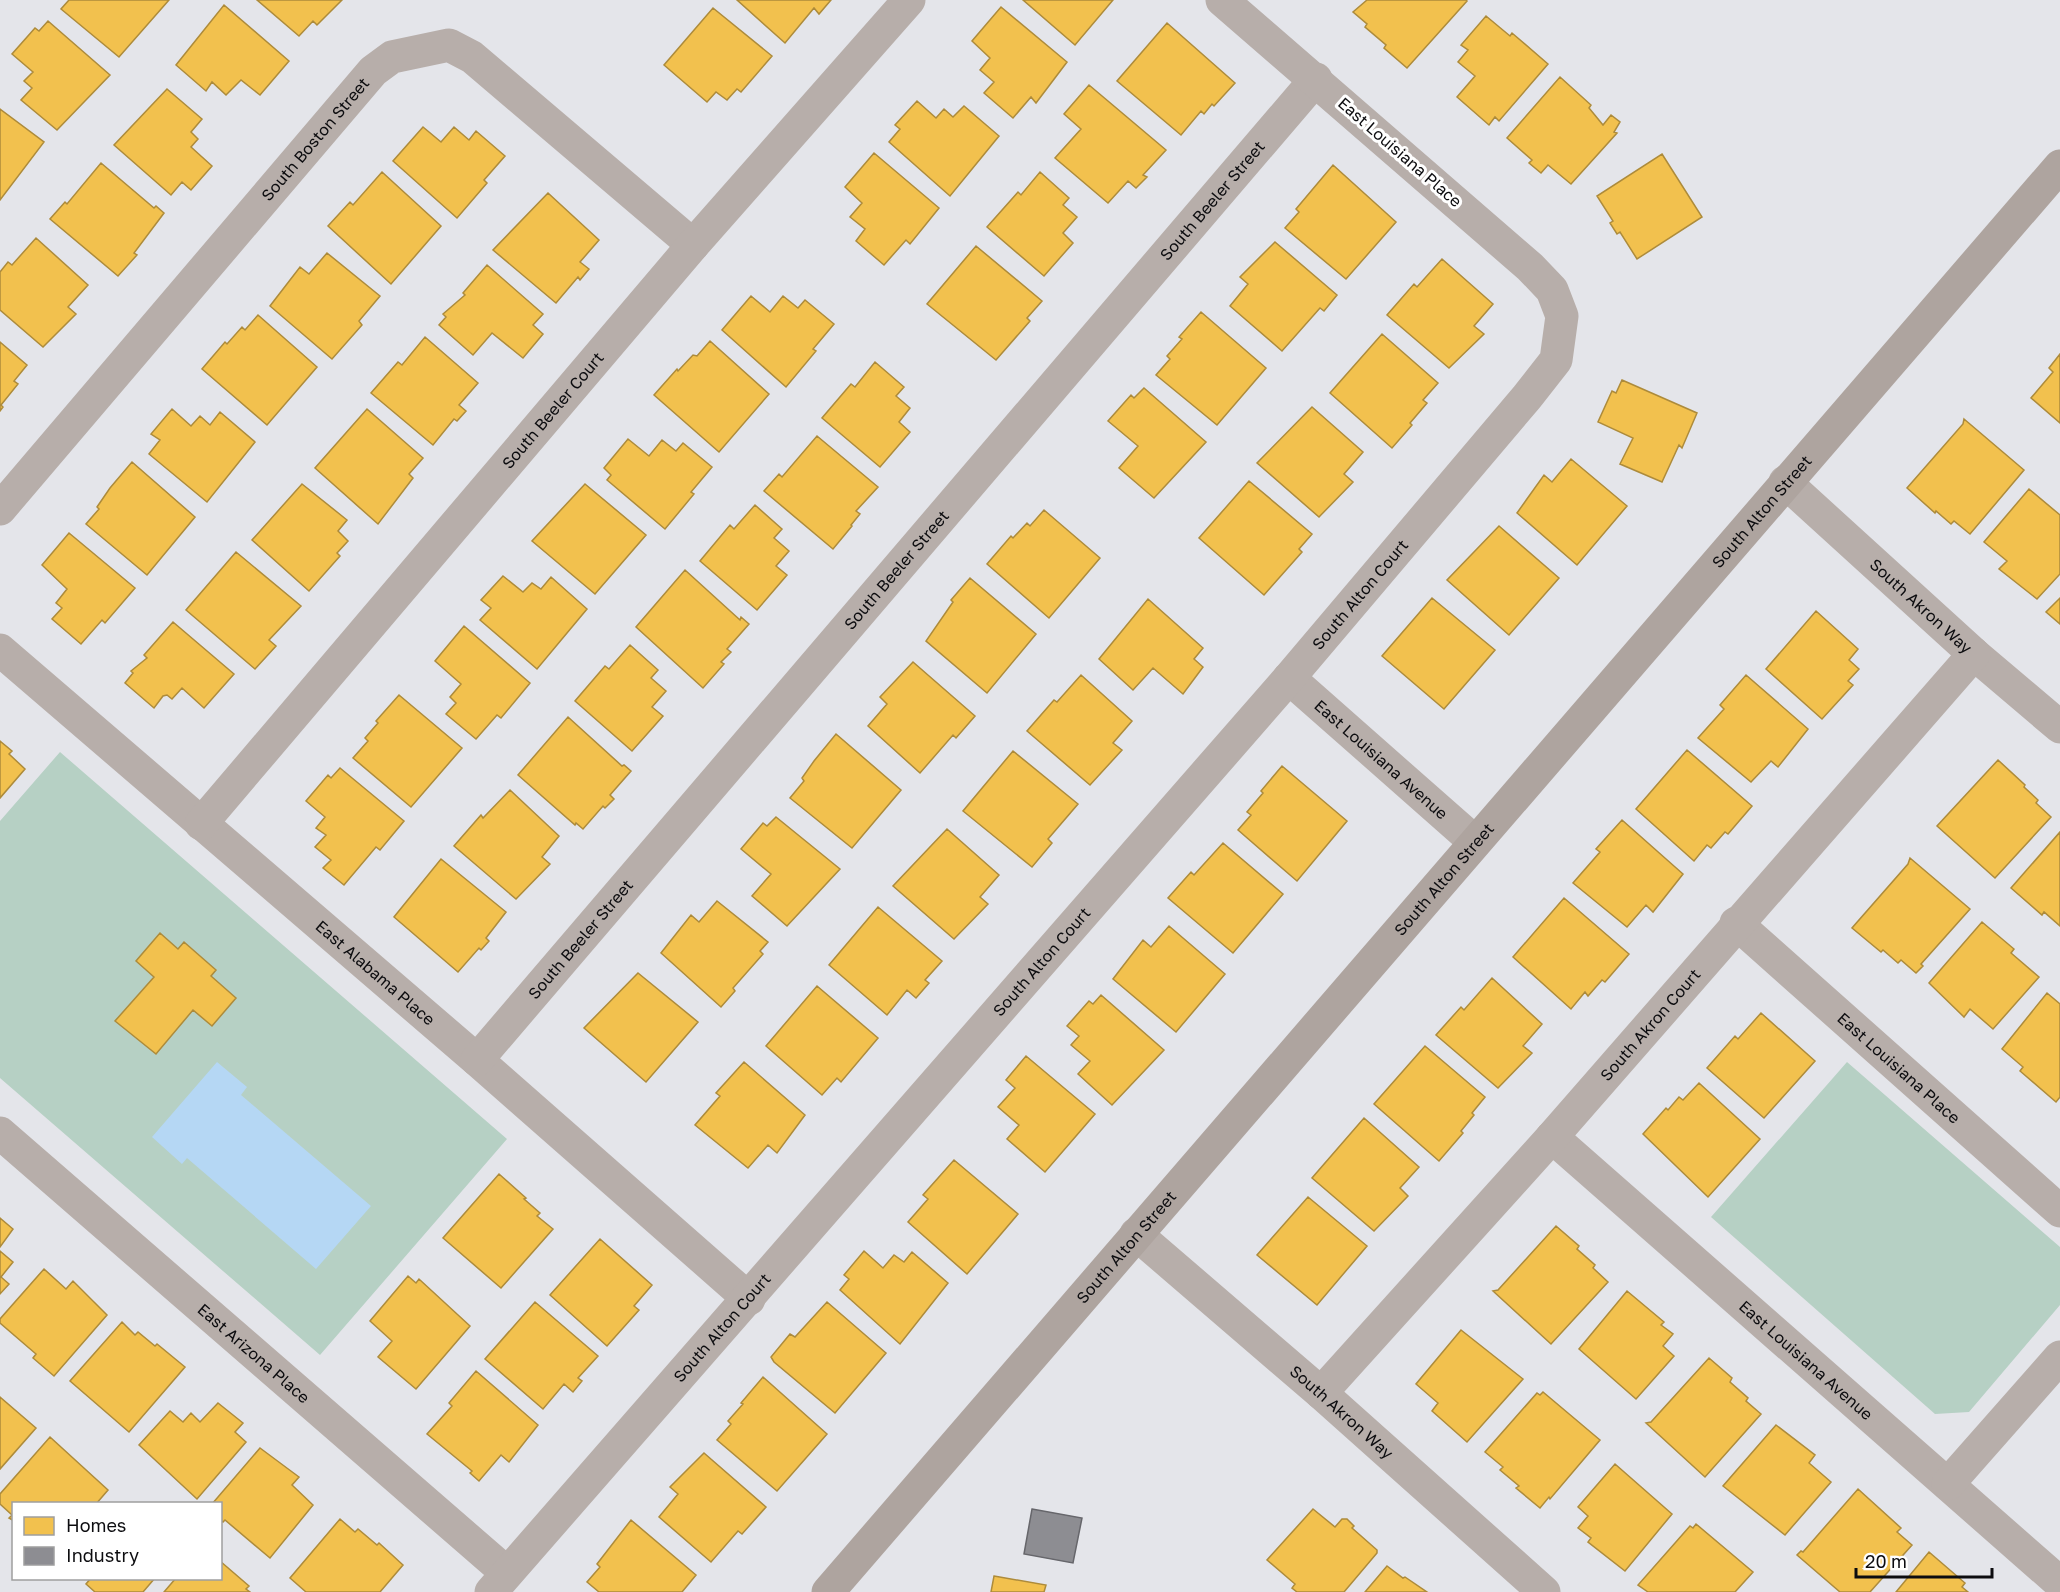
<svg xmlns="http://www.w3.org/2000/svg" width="2060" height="1592" font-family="'Golos Text',sans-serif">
	<rect width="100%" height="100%" fill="#e4e5ea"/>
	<path fill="#b6d0c4" d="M 60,752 L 507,1139 L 320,1355 L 0,1078 L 0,821 Z
		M 1847,1062 L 2060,1247 L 2060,1305 L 1969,1412 L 1935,1414 L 1711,1217 Z"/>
	<path fill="#b5d7f4" d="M 217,1062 L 247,1087 L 241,1095 L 371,1206 L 316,1269 L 187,1158 L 182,1164 L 152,1137 Z"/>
	<path fill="#f2c14e" stroke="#ad8b3b" stroke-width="1.5" d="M 69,0 L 169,0 L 119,57 L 61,9 Z
		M 257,0 L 342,0 L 317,25 L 313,21 L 299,36 Z
		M 737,0 L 831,0 L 819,14 L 814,8 L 785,43 Z
		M 1023,0 L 1113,0 L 1075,45 Z
		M 1367,0 L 1466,0 L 1467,1 L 1407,68 L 1384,48 L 1386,45 L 1365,27 L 1367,24 L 1353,12 Z
		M 224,5 L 289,61 L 260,95 L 241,80 L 226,95 L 212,82 L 206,91 L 176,65 Z
		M 1001,7 L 1067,62 L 1036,103 L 1031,97 L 1013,118 L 984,93 L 994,82 L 980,70 L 990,58 L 972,41 Z
		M 713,8 L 772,56 L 741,92 L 737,89 L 727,100 L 716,92 L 707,102 L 664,65 Z
		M 1486,16 L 1510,36 L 1512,33 L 1548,64 L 1499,121 L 1495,117 L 1489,125 L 1457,97 L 1475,76 L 1458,62 L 1468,50 L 1461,45 Z
		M 48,21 L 110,75 L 57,130 L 21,100 L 32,88 L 24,81 L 33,72 L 12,54 L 35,28 L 39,31 Z
		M 1167,23 L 1235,83 L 1214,106 L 1212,104 L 1204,114 L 1201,111 L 1181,135 L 1117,81 Z
		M 1560,77 L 1591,105 L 1589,108 L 1603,125 L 1611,115 L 1620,122 L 1614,132 L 1617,133 L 1571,184 L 1548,165 L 1541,173 L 1529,163 L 1532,160 L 1507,138 Z
		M 1089,85 L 1166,150 L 1143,175 L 1147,177 L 1136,188 L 1128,181 L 1108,203 L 1055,158 L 1081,129 L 1064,114 Z
		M 167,89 L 202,119 L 191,132 L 198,139 L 191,147 L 212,166 L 191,190 L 182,182 L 171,195 L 114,145 Z
		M 917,101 L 936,118 L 944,109 L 953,117 L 964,106 L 999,136 L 950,196 L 889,142 L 900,129 L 895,125 Z
		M 0,109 L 44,142 L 0,200 Z
		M 423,127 L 441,142 L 454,127 L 469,140 L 476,131 L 505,156 L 484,180 L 487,183 L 457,218 L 393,161 Z
		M 874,153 L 939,208 L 910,244 L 906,240 L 884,265 L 856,241 L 865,229 L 850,217 L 862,203 L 845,187 Z
		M 1662,154 L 1702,217 L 1637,259 L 1620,232 L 1617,234 L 1610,223 L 1613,221 L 1597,196 Z
		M 101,163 L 154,208 L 156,206 L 164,213 L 134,253 L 137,255 L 118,276 L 50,219 L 65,202 L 67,204 Z
		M 1333,165 L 1396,222 L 1346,279 L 1285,228 L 1299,212 L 1296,209 Z
		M 382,172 L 441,226 L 391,284 L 328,226 L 350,202 L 353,205 Z
		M 1040,172 L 1069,198 L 1063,205 L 1077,217 L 1063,233 L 1073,243 L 1044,276 L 987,227 L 1018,192 L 1021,195 Z
		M 548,193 L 599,240 L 580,262 L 589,269 L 580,280 L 578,277 L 556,303 L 493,250 Z
		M 36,238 L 88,285 L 68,307 L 76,314 L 43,347 L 0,310 L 0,272 L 8,262 L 12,265 Z
		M 1275,242 L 1337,295 L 1324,311 L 1320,308 L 1282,351 L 1230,306 L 1248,284 L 1240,277 Z
		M 976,246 L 1042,301 L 1027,318 L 1030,321 L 996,360 L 927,304 Z
		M 327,253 L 380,296 L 359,321 L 362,325 L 332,359 L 270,306 L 300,267 L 309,274 Z
		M 1442,259 L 1493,304 L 1474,326 L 1484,334 L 1449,368 L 1387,315 L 1414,284 L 1417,287 Z
		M 487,265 L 543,314 L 533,325 L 543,334 L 523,358 L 492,333 L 473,355 L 439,325 L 446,317 L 443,314 L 465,295 L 463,293 Z
		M 751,296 L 770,312 L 783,296 L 798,308 L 805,300 L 834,324 L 813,349 L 816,351 L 786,387 L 722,330 Z
		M 1201,312 L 1266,368 L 1217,425 L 1156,375 L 1170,359 L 1167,356 L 1182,339 L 1179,337 Z
		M 258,315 L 317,367 L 267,425 L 202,369 L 225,342 L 227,344 L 242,327 L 245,330 Z
		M 1382,334 L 1438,383 L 1423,400 L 1427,403 L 1410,423 L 1412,425 L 1392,448 L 1330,393 Z
		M 425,337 L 478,383 L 459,405 L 466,411 L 457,421 L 454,419 L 433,445 L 371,393 L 398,362 L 402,365 Z
		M 710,341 L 769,394 L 719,452 L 654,395 L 677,369 L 678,371 L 693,355 L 697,356 Z
		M 0,342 L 27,365 L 14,381 L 18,384 L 1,405 L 3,407 L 0,411 Z
		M 2060,354 L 2060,423 L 2031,398 L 2053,372 L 2049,368 Z
		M 875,362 L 904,387 L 896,396 L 910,408 L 899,422 L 910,432 L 880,467 L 822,418 L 851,384 L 855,387 Z
		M 1622,380 L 1697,413 L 1682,448 L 1679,445 L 1662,482 L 1620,464 L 1633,438 L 1598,422 L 1612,391 L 1616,393 Z
		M 1144,388 L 1206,442 L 1154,498 L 1119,468 L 1138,446 L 1108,421 L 1131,395 L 1134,398 Z
		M 1312,407 L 1363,452 L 1344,474 L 1353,482 L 1319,517 L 1257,463 Z
		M 172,409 L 191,426 L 200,416 L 210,425 L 220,412 L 255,442 L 207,502 L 149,454 L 160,440 L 151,434 Z
		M 367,409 L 423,458 L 409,474 L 413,478 L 378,524 L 315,468 Z
		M 1964,419 L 2024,470 L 1970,534 L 1954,521 L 1951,524 L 1936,511 L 1935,513 L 1907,488 L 1963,424 Z
		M 817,436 L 878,487 L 856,511 L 860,514 L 851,525 L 852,526 L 833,549 L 764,491 L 779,474 L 782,477 Z
		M 628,439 L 649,456 L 662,440 L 676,451 L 683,443 L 712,467 L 691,492 L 694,494 L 665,529 L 607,480 L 611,475 L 604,468 Z
		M 1571,459 L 1627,506 L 1577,565 L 1517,513 L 1544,475 L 1552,482 Z
		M 132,462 L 195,517 L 147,575 L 86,524 L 99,509 L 97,507 L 110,488 Z
		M 1249,481 L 1312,534 L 1299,549 L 1302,552 L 1264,595 L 1199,538 Z
		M 302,484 L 347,520 L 338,531 L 348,541 L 337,553 L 340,556 L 309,591 L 252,540 Z
		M 585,484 L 646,535 L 595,594 L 532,541 Z
		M 2029,489 L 2060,515 L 2060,574 L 2037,599 L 1999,569 L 2007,561 L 1984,542 Z
		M 755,505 L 782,529 L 774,538 L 789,551 L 776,566 L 787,575 L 757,610 L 700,561 L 730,525 L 734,529 Z
		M 1044,510 L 1100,558 L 1049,618 L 987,564 L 1011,536 L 1013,538 L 1027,523 L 1030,526 Z
		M 1499,526 L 1559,578 L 1509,635 L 1447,580 Z
		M 69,533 L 135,588 L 105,623 L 102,620 L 81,644 L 52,619 L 62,608 L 56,603 L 67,589 L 42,565 Z
		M 236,552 L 301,606 L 269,640 L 276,646 L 255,669 L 186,610 Z
		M 685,570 L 740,620 L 741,617 L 749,624 L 727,649 L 731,652 L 721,662 L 724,664 L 703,688 L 636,627 Z
		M 503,576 L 523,592 L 532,583 L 541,589 L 551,577 L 587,609 L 537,669 L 480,620 L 491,608 L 481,600 Z
		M 970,578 L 1036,634 L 987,693 L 926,641 L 953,602 L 951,600 Z
		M 1432,598 L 1495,650 L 1444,709 L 1382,656 Z
		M 2060,598 L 2060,624 L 2046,612 Z
		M 1148,599 L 1203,648 L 1194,659 L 1203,667 L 1183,694 L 1153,668 L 1133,690 L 1099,659 Z
		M 1816,611 L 1858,649 L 1849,660 L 1859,669 L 1848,681 L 1853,685 L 1822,719 L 1766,669 Z
		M 173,622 L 234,674 L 204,708 L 182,688 L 172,699 L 167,695 L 163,696 L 154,708 L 125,683 L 133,673 L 131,671 L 147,658 L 144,655 Z
		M 464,626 L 530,683 L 501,718 L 497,715 L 476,739 L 446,714 L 456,703 L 450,697 L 461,684 L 435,661 Z
		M 630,645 L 658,670 L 651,678 L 666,691 L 652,707 L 663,716 L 632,751 L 575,701 L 605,666 L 609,669 Z
		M 913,662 L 975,716 L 956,738 L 953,735 L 920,773 L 868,726 L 887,704 L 880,697 Z
		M 1081,675 L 1132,721 L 1113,743 L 1122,750 L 1090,785 L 1027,731 L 1054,700 L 1057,702 Z
		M 1746,675 L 1808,729 L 1778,767 L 1771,761 L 1751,782 L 1698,738 L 1724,709 L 1720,705 Z
		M 399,695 L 462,748 L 411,807 L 353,758 L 368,741 L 365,738 L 378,723 L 376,721 Z
		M 568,717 L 622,766 L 624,765 L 631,771 L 610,795 L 614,799 L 605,808 L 603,806 L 583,829 L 576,823 L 575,825 L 518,775 Z
		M 836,734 L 901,790 L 852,848 L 790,798 L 804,781 L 802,778 L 814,761 Z
		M 0,741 L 12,751 L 9,754 L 25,769 L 0,798 Z
		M 1687,750 L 1752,806 L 1728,834 L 1725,832 L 1711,848 L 1707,845 L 1694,861 L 1636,809 Z
		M 1013,751 L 1078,804 L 1048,839 L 1052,843 L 1032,867 L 963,811 Z
		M 1998,760 L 2025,785 L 2024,787 L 2038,800 L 2036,803 L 2051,817 L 1995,878 L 1937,826 Z
		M 1282,766 L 1347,821 L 1297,881 L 1238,830 L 1251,815 L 1247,812 L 1263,793 L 1261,791 Z
		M 340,768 L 404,821 L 380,850 L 376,847 L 344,885 L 323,868 L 331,860 L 315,847 L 326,835 L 316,828 L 325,817 L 306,801 L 328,775 L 331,778 Z
		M 510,790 L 559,836 L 542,857 L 550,864 L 516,899 L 454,846 L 481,815 L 483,818 Z
		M 776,817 L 840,869 L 787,926 L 752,896 L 771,874 L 741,849 L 763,823 L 767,826 Z
		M 1622,820 L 1683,874 L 1653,912 L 1646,905 L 1627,927 L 1573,883 L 1600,852 L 1596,849 Z
		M 947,829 L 999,875 L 980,897 L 988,904 L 954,939 L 893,886 Z
		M 2060,832 L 2060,926 L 2044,912 L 2042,915 L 2011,888 Z
		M 1223,843 L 1283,894 L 1233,953 L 1168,898 L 1191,872 L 1194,875 Z
		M 1910,858 L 1970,909 L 1921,964 L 1923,966 L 1916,973 L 1901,960 L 1898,963 L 1883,950 L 1881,952 L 1852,928 L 1908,864 Z
		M 441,859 L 506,912 L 486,938 L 489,941 L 481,950 L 479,948 L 458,972 L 394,917 Z
		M 1564,898 L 1629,954 L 1605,982 L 1602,980 L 1588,996 L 1585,992 L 1571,1009 L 1513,957 Z
		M 717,901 L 768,942 L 760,951 L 763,954 L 733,988 L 735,991 L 721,1007 L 661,953 L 691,915 L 699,922 Z
		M 878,907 L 942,961 L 925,980 L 929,983 L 916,998 L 907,990 L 887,1015 L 829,965 Z
		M 1982,922 L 2014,949 L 2011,953 L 2039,977 L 1993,1029 L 1970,1009 L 1964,1017 L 1929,983 Z
		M 1169,926 L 1225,974 L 1176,1032 L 1113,979 L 1143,940 L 1151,947 Z
		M 160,933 L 178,949 L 184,942 L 216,970 L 211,976 L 236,998 L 212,1026 L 193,1010 L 156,1054 L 115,1021 L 154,977 L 136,961 Z
		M 638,973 L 698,1022 L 646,1082 L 584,1028 Z
		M 1492,978 L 1542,1024 L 1523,1046 L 1532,1053 L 1498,1088 L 1436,1035 L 1461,1007 L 1464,1010 Z
		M 817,986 L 878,1038 L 841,1082 L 837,1078 L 822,1095 L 766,1046 Z
		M 2047,993 L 2060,1004 L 2060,1097 L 2056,1102 L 2020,1071 L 2023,1067 L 2002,1049 Z
		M 1101,995 L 1164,1050 L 1112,1105 L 1078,1074 L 1090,1061 L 1071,1045 L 1079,1036 L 1067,1026 L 1089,1001 L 1093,1004 Z
		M 1761,1013 L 1815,1061 L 1764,1118 L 1707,1068 L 1735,1036 L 1738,1039 Z
		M 1425,1046 L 1485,1097 L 1472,1113 L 1474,1115 L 1461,1131 L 1463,1133 L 1439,1161 L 1374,1104 Z
		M 1026,1056 L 1095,1114 L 1045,1172 L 1007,1139 L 1019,1125 L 998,1107 L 1015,1088 L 1006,1080 Z
		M 744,1062 L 805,1115 L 777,1153 L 768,1145 L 748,1168 L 695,1125 L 720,1096 L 716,1093 Z
		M 1699,1083 L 1760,1139 L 1708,1197 L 1643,1134 L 1666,1108 L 1668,1110 L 1679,1097 L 1683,1100 Z
		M 1364,1118 L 1419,1167 L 1400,1188 L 1408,1196 L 1374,1231 L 1312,1178 Z
		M 954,1160 L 1018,1214 L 967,1274 L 908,1222 L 928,1199 L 923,1195 Z
		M 499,1174 L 526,1198 L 524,1199 L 540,1213 L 537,1216 L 553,1229 L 501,1288 L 443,1238 Z
		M 1308,1197 L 1367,1246 L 1317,1305 L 1257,1255 Z
		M 0,1218 L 13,1229 L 0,1247 Z
		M 1556,1226 L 1579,1246 L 1577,1249 L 1595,1265 L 1593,1268 L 1608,1282 L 1551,1344 L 1493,1291 L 1498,1290 Z
		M 600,1239 L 652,1285 L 634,1306 L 639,1310 L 607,1346 L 550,1295 Z
		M 0,1251 L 13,1262 L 1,1277 L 9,1284 L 0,1294 Z
		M 864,1251 L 883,1268 L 894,1255 L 904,1262 L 912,1252 L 948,1283 L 900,1344 L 840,1290 L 849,1279 L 844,1275 Z
		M 44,1269 L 66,1289 L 73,1281 L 107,1315 L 54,1376 L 33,1358 L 36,1354 L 0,1323 L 0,1319 Z
		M 408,1276 L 416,1283 L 419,1279 L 470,1326 L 416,1389 L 378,1357 L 392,1341 L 370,1321 Z
		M 1627,1291 L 1664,1322 L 1661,1325 L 1673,1334 L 1663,1346 L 1674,1356 L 1636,1399 L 1579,1349 Z
		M 535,1302 L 598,1356 L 578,1378 L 582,1381 L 573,1392 L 564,1384 L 543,1409 L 485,1359 Z
		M 827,1302 L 886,1353 L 835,1413 L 774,1362 L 771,1357 L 790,1334 L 795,1337 Z
		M 122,1322 L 135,1335 L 138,1332 L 155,1346 L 157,1344 L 185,1367 L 129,1432 L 70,1381 Z
		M 1461,1330 L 1523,1379 L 1467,1442 L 1432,1411 L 1438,1403 L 1416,1384 Z
		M 1709,1358 L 1732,1378 L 1730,1382 L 1748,1398 L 1746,1401 L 1761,1414 L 1705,1477 L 1646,1423 L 1651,1422 Z
		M 476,1371 L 538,1425 L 509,1462 L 501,1455 L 479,1481 L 470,1473 L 472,1471 L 427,1434 L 452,1406 L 449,1403 Z
		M 763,1377 L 827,1434 L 777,1491 L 717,1440 L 731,1424 L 728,1421 L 743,1404 L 741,1403 Z
		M 1543,1392 L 1600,1440 L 1550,1499 L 1549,1497 L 1540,1508 L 1516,1488 L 1519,1486 L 1500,1470 L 1503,1467 L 1485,1452 L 1537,1393 L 1540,1395 Z
		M 0,1397 L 36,1428 L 0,1469 Z
		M 218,1403 L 243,1423 L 235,1432 L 246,1442 L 197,1499 L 139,1445 L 170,1411 L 183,1422 L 191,1413 L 200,1422 Z
		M 1776,1425 L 1815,1455 L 1809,1463 L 1831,1482 L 1785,1535 L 1723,1486 Z
		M 50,1437 L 108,1490 L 96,1504 L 14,1504 L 14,1521 L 9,1518 L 12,1515 L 0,1504 L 0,1494 Z
		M 260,1448 L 299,1477 L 292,1485 L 313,1505 L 270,1558 L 225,1520 L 223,1522 L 220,1520 L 220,1504 L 212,1504 Z
		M 704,1453 L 766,1507 L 742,1534 L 738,1531 L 711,1562 L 659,1517 L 678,1494 L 670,1487 Z
		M 1615,1464 L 1672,1514 L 1625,1571 L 1588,1542 L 1591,1538 L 1578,1528 L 1588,1516 L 1578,1507 Z
		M 1858,1489 L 1901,1528 L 1897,1532 L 1912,1545 L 1870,1592 L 1840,1592 L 1797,1555 L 1801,1551 L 1803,1552 Z
		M 1313,1509 L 1335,1527 L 1342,1519 L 1347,1519 L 1354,1526 L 1352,1528 L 1377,1550 L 1377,1553 L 1344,1592 L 1297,1592 L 1292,1588 L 1295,1584 L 1267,1560 Z
		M 340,1519 L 355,1532 L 358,1529 L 377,1545 L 379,1543 L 403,1565 L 380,1592 L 306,1592 L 290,1578 Z
		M 631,1520 L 696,1575 L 682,1592 L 599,1592 L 587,1582 L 600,1567 L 597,1564 Z
		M 1696,1524 L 1753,1572 L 1735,1592 L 1648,1592 L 1638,1585 L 1690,1526 L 1693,1528 Z
		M 1929,1552 L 1965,1583 L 1962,1587 L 1968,1592 L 1896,1592 Z
		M 220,1561 L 249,1586 L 246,1589 L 250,1592 L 164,1592 L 176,1578 L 220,1578 Z
		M 1387,1566 L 1403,1578 L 1405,1577 L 1427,1592 L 1365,1592 Z
		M 994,1576 L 1046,1585 L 1044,1592 L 991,1592 Z
		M 91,1578 L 155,1578 L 143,1592 L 95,1592 L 86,1584 Z"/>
	<path fill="#8d8d92" stroke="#66666b" stroke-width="1.5" d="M 1032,1509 L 1082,1518 L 1073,1563 L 1024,1554 Z"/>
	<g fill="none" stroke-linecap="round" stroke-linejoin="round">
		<g stroke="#b7aeaa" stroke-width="33">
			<path id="s1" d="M 1785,482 L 1974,654 L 2060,727"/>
			<path id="s2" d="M 0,509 L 373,71 L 392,57 L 449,45 L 472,57 L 693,245"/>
			<path id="s3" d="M 0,650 L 477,1060 L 749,1299"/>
			<path id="s4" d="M 1289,678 L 1475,842"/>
			<path id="s5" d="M 201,824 L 693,245 L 909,0"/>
			<path id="s6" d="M 1736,923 L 2060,1211"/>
			<path id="s7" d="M 477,1060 L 1316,79"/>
			<path id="s8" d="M 0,1133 L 507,1573"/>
			<path id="s9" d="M 1552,1137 L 2060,1583"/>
			<path id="s10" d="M 1136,1234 L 1321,1393 L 1544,1592"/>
			<path id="s11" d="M 1321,1393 L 1552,1137 L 1974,654"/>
			<path d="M 1948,1484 L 2060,1357"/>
			<path id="s12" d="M 491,1592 L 1289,678 L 1527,397 L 1556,360 L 1562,316 L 1552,290 L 1530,267 L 1222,0"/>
		</g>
		<path stroke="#aea49f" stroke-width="33" id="s13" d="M 828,1592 L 2060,166"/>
	</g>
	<g text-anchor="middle" stroke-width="6" stroke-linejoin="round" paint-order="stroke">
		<g font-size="16" fill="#0c0c0f" stroke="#fff">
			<text dy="6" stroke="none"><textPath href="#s2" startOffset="486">South Boston Street</textPath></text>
			<text transform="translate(1400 152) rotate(41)" y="6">East Louisiana Place</text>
			<text dy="6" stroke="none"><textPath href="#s7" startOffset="1131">South Beeler Street</textPath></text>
			<text dy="6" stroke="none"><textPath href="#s5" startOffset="543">South Beeler Court</textPath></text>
			<text dy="6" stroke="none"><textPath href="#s13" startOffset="1428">South Alton Street</textPath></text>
			<text dy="6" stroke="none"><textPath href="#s7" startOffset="645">South Beeler Street</textPath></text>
			<text dy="6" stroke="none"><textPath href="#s12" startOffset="1323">South Alton Court</textPath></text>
			<text dy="6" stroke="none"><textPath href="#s1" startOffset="184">South Akron Way</textPath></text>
			<text dy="6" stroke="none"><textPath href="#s4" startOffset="123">East Louisiana Avenue</textPath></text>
			<text dy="6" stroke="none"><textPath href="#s13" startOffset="942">South Alton Street</textPath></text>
			<text dy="6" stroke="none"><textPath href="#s7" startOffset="159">South Beeler Street</textPath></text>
			<text dy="6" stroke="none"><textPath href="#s12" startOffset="837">South Alton Court</textPath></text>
			<text dy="6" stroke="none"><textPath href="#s3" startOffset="495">East Alabama Place</textPath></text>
			<text dy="6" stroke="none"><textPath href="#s11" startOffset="494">South Akron Court</textPath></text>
			<text dy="6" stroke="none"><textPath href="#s6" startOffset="218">East Louisiana Place</textPath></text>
			<text dy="6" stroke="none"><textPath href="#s13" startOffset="456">South Alton Street</textPath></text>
			<text dy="6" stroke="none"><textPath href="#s12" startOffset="351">South Alton Court</textPath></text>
			<text dy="6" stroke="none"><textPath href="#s8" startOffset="336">East Arizona Place</textPath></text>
			<text dy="6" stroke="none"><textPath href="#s9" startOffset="338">East Louisiana Avenue</textPath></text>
			<text dy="6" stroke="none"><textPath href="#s10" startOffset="272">South Akron Way</textPath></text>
		</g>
	</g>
	<rect x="12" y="1502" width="210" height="78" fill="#ffffff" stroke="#9e9e9f" stroke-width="1.5"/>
	<rect x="24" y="1517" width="30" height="18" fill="#f2c14e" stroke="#9e9e9f" stroke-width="1.5"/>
	<text x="66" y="1532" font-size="18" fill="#0c0c0f">Homes</text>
	<rect x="24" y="1547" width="30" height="18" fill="#8d8d92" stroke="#9e9e9f" stroke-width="1.5"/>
	<text x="66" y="1562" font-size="18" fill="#0c0c0f">Industry</text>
	<path d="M1856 1568v9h136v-9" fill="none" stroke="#0c0c0f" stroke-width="3"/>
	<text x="1865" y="1568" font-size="18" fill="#0c0c0f" stroke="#ffffff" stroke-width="4.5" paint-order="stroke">20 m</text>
</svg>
